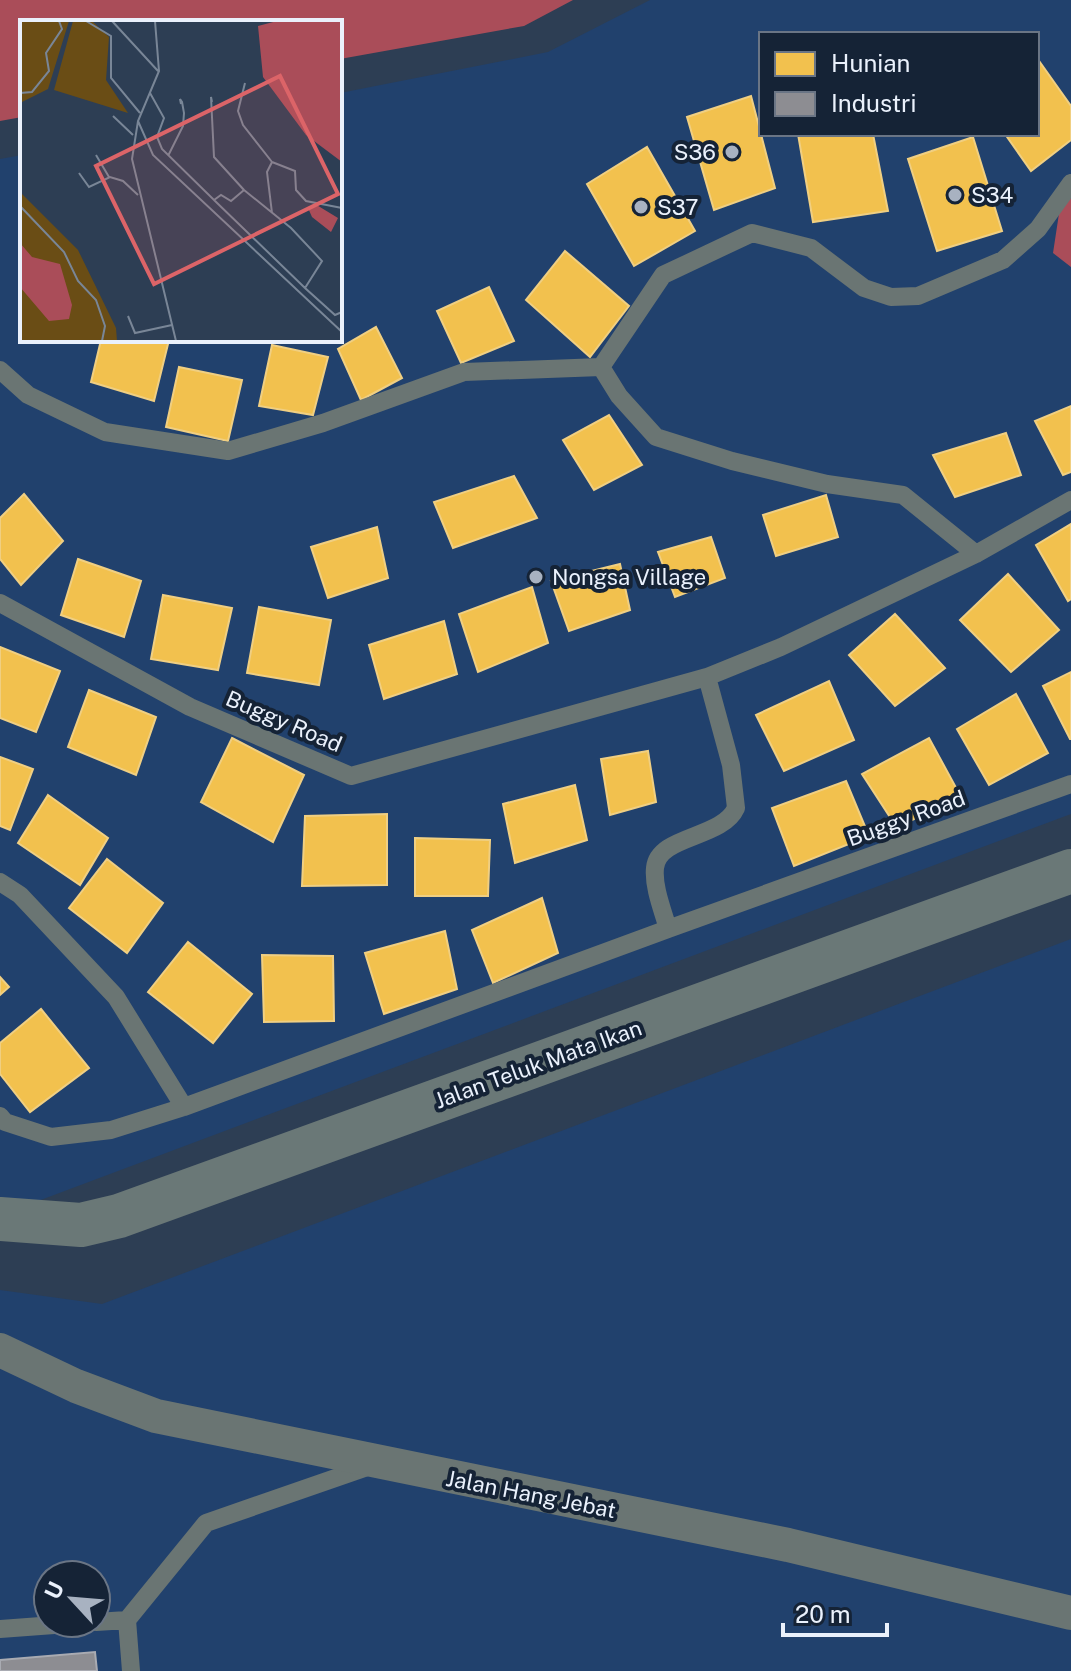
<svg xmlns="http://www.w3.org/2000/svg" width="1071" height="1671" font-family="'Public Sans',sans-serif">
	<rect width="100%" height="100%" fill="#2d3e54"/>
	<path fill="#21416d" fill-rule="evenodd" d="M 650,0 L 1071,0 L 1071,814 L 30,1204 L 0,1197 L 0,159 L 22,155 L 22,340 L 340,340 L 340,93 L 548,52 ZM 761,34 L 1037,34 L 1037,134 L 761,134 Z
		M 1071,939 L 1071,1671 L 0,1671 L 0,1290 L 102,1304 ZM 48,1575 L 96,1575 L 96,1623 L 48,1623 Z"/>
	<path fill="#aa4d59" d="M 0,0 L 573,0 L 524,26 L 340,59 L 340,22 L 22,22 L 22,117 L 0,121 Z
		M 1071,198 L 1071,267 L 1053,253 L 1060,207 Z"/>
	<path fill="#f2c14e" stroke="#f0cf82" stroke-width="2" d="M 1037,58 L 1071,106 L 1071,140 L 1031,171 L 1005,134 L 1037,134 Z
		M 751,96 L 775,188 L 714,210 L 687,117 Z
		M 798,134 L 873,134 L 888,211 L 813,222 Z
		M 973,137 L 1002,231 L 937,251 L 908,159 Z
		M 647,147 L 695,231 L 634,266 L 587,184 Z
		M 565,251 L 629,306 L 590,357 L 526,300 Z
		M 489,287 L 514,341 L 461,363 L 437,311 Z
		M 376,327 L 402,378 L 361,400 L 338,349 Z
		M 101,340 L 169,340 L 154,401 L 91,382 Z
		M 272,345 L 328,357 L 313,415 L 259,406 Z
		M 179,367 L 242,380 L 228,441 L 166,427 Z
		M 1071,406 L 1071,472 L 1063,475 L 1035,421 Z
		M 609,415 L 642,465 L 594,490 L 563,440 Z
		M 1006,433 L 1021,475 L 955,497 L 933,455 Z
		M 514,476 L 537,518 L 453,548 L 434,502 Z
		M 24,494 L 63,541 L 21,585 L 0,559 L 0,518 Z
		M 826,495 L 838,537 L 776,556 L 763,515 Z
		M 1071,524 L 1071,599 L 1068,601 L 1036,545 Z
		M 377,527 L 388,578 L 328,598 L 311,547 Z
		M 711,537 L 725,578 L 675,597 L 658,552 Z
		M 78,559 L 141,581 L 124,637 L 61,615 Z
		M 620,564 L 630,610 L 569,631 L 551,581 Z
		M 1008,574 L 1059,630 L 1011,672 L 960,620 Z
		M 532,587 L 548,643 L 478,672 L 459,614 Z
		M 163,595 L 232,608 L 218,670 L 151,659 Z
		M 259,607 L 331,620 L 319,685 L 247,673 Z
		M 895,614 L 945,668 L 895,706 L 849,655 Z
		M 444,621 L 457,674 L 384,699 L 369,645 Z
		M 0,647 L 60,671 L 36,732 L 0,718 Z
		M 1071,672 L 1071,739 L 1070,739 L 1043,686 Z
		M 829,681 L 854,740 L 784,771 L 756,715 Z
		M 89,690 L 156,717 L 136,775 L 68,747 Z
		M 1016,694 L 1048,753 L 989,785 L 957,729 Z
		M 232,738 L 304,775 L 273,842 L 201,802 Z
		M 929,738 L 960,795 L 897,828 L 862,774 Z
		M 648,751 L 656,802 L 610,815 L 601,759 Z
		M 0,757 L 33,769 L 10,830 L 0,826 Z
		M 846,781 L 869,836 L 794,866 L 772,808 Z
		M 575,785 L 587,840 L 515,863 L 503,804 Z
		M 48,795 L 108,838 L 80,885 L 18,843 Z
		M 387,814 L 387,885 L 302,886 L 305,816 Z
		M 415,838 L 490,840 L 488,896 L 415,896 Z
		M 107,859 L 163,903 L 127,953 L 69,908 Z
		M 542,898 L 558,953 L 493,983 L 472,930 Z
		M 445,931 L 457,989 L 384,1014 L 365,953 Z
		M 188,942 L 252,994 L 213,1043 L 148,992 Z
		M 262,955 L 333,956 L 334,1021 L 264,1022 Z
		M 0,977 L 9,987 L 0,995 Z
		M 41,1009 L 89,1068 L 30,1112 L 0,1074 L 0,1043 Z"/>
	<path fill="#8d8d92" stroke="#a9abb2" stroke-width="2" d="M 95,1652 L 97,1671 L 0,1671 L 0,1660 Z"/>
	<g fill="none" stroke-linecap="round" stroke-linejoin="round">
		<path stroke="#6a7573" stroke-width="18" d="M 601,367 L 663,275 L 752,233 L 811,248 L 864,288 L 891,297 L 918,296 L 1003,260 L 1038,229 L 1071,183
			M 0,370 L 28,395 L 105,432 L 228,451 L 323,423 L 464,372 L 601,367 L 619,396 L 656,437 L 732,461 L 827,484 L 903,495 L 976,554
			M 0,603 L 190,707 L 351,776 L 707,677
			M 0,882 L 20,895 L 116,997 L 184,1107
			M 668,929 L 1071,784
			M 0,1116 L 5,1122 L 51,1137 L 111,1130 L 184,1107 L 668,929 C 663,911 653,887 655,868 C 658,835 722,839 736,808 L 731,765 L 707,677 L 781,647 L 976,554 L 1071,500
			M 96,1622 L 127,1620
			M 0,1629 L 81,1623
			M 131,1671 L 127,1620 L 206,1523 L 373,1465"/>
		<path stroke="#6a7573" stroke-width="34" d="M 0,1350 L 76,1386 L 156,1416 L 788,1545 L 1071,1613"/>
		<path stroke="#6a7877" stroke-width="44" d="M 0,1219 L 81,1225 L 119,1216 L 1071,871"/>
	</g>
	<g fill="#a8b2c1" stroke="#152336" stroke-width="3">
		<circle cx="732" cy="152" r="8"/>
		<circle cx="955" cy="195" r="8"/>
		<circle cx="641" cy="207" r="8"/>
		<circle cx="536" cy="577" r="8"/>
	</g>
	<g text-anchor="middle" stroke-width="8" stroke-linejoin="round" paint-order="stroke">
		<g font-size="22" fill="#eaf1fc" stroke="#152336" text-anchor="start">
			<text x="716" y="160" text-anchor="end">S36</text>
			<text x="971" y="203">S34</text>
			<text x="657" y="215">S37</text>
			<text x="552" y="585">Nongsa Village</text>
		</g>
		<g font-size="22" fill="#eaf1fc" stroke="#152336">
			<text transform="translate(284 721) rotate(23)" y="8">Buggy Road</text>
			<text transform="translate(906 818) rotate(-20)" y="8">Buggy Road</text>
			<text transform="translate(538 1064) rotate(-20)" y="8">Jalan Teluk Mata Ikan</text>
			<text transform="translate(531 1494) rotate(11)" y="8">Jalan Hang Jebat</text>
		</g>
	</g>
	<g transform="translate(20 20)">
		<rect width="322" height="322" fill="#2d3e54"/>
		<path d="M 0,1 L 49,1 L 28,69 L 0,83 ZM 53,1 L 72,1 L 89,17 L 86,60 L 108,93 L 34,70 ZM 0,172 L 58,230 L 96,308 L 97,321 L 0,321 Z" fill="#6a4d15"/>
		<path d="M 257,1 L 322,1 L 322,142 L 286,115 L 243,57 L 238,6 ZM 295,184 L 318,198 L 311,212 L 292,197 L 288,188 ZM 0,223 L 12,237 L 40,244 L 52,285 L 49,299 L 29,301 L 0,267 Z" fill="#aa4d59"/>
		<path fill="none" stroke="#798697" stroke-width="2" d="M 66,1 L 91,16 L 91,58 L 120,93M 92,1 L 138,51M 135,1 L 139,51 L 118,101 L 112,139 L 156,321M 225,63 L 218,91 L 223,105 L 252,142 L 247,152 L 252,193M 0,73 L 12,72 L 29,51 L 26,33 L 42,9 L 39,1M 130,73 L 144,98 L 137,117 L 142,129 L 194,180 L 201,175 L 211,181 L 224,170 L 271,208 L 302,241 L 285,268 L 315,295 L 322,292M 192,82 L 191,77 L 194,137 L 224,170M 93,96 L 113,115M 118,101 L 133,135 L 322,312M 76,135 L 89,157M 148,136 L 163,106 L 164,93 L 162,82 L 160,79 L 161,84M 252,142 L 275,151 L 276,170 L 286,181 L 322,188M 59,153 L 69,167 L 90,157 L 103,161 L 118,175M 194,180 L 285,268M 0,186 L 44,232 L 58,261 L 76,280 L 85,306 L 82,321M 108,296 L 115,313 L 152,305"/>
		<path fill="#dc6468" fill-opacity="0.15" stroke="#dc6468" stroke-width="4" d="M 260,56 L 318,174 L 134,264 L 76,146 Z"/>
		<rect width="322" height="322" fill="none" stroke="#eaf1fc" stroke-width="4"/>
	</g>
	<rect x="759" y="32" width="280" height="104" fill="#152336" stroke="#6a7585" stroke-width="2"/>
	<rect x="775" y="52" width="40" height="24" fill="#f2c14e" stroke="#6a7585" stroke-width="2"/>
	<text x="831" y="72" font-size="24" fill="#eaf1fc">Hunian</text>
	<rect x="775" y="92" width="40" height="24" fill="#8d8d92" stroke="#6a7585" stroke-width="2"/>
	<text x="831" y="112" font-size="24" fill="#eaf1fc">Industri</text>
	<g transform="translate(72 1599) rotate(296)"><circle r="38" fill="#152336" stroke="#6a7585" stroke-width="2"/>
	<path d="M0-6L14 30L0 20L-14 30Z" fill="#a8b2c1"/>
	<text y="-12" font-size="22" font-weight="bold" text-anchor="middle" fill="#eaf1fc">U</text>
	</g>
	<path d="M783 1623v12h104v-12" fill="none" stroke="#eaf1fc" stroke-width="4"/>
	<text x="795" y="1623" font-size="24" fill="#eaf1fc" stroke="#152336" stroke-width="6" paint-order="stroke">20 m</text>
</svg>
